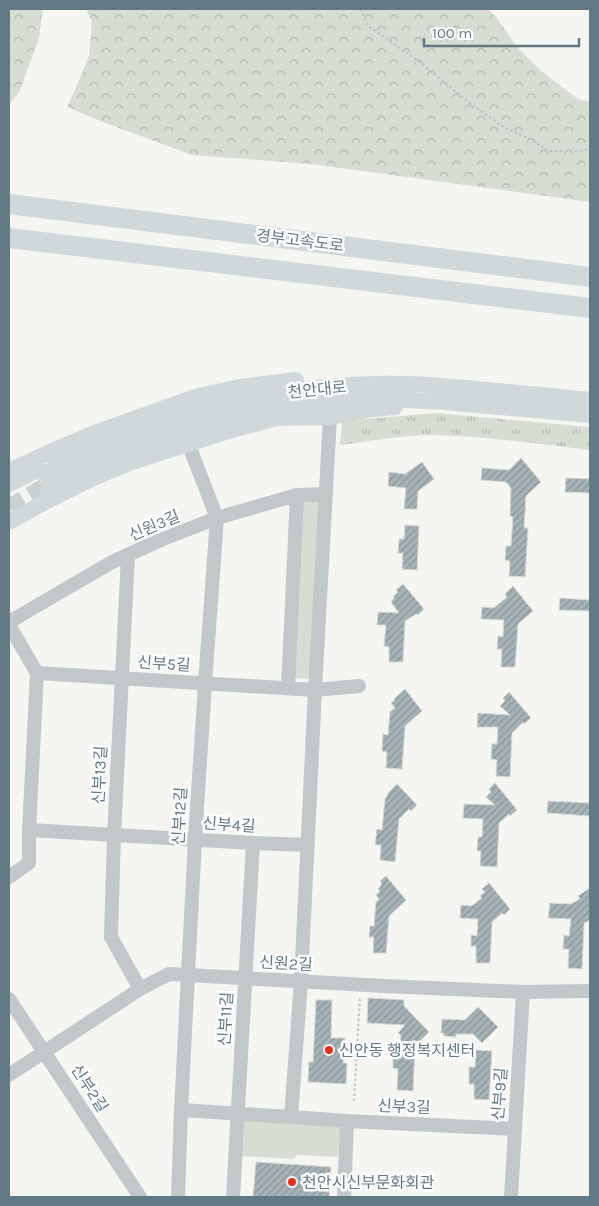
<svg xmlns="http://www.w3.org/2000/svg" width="599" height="1206" font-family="Karla,'Noto Sans KR',sans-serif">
	<defs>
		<pattern id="grass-tufts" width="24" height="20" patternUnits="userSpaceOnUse" patternTransform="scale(1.25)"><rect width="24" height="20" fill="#d7ddd2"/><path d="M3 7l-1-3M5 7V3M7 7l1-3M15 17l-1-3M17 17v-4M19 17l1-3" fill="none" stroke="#b2b8b0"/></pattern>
		<pattern id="forest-crowns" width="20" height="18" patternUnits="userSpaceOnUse" patternTransform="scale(1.25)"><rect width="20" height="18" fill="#d7ddd2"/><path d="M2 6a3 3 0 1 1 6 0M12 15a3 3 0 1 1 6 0" fill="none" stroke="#b2b8b0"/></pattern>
		<pattern id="building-hatch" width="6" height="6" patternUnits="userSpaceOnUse" patternTransform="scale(1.25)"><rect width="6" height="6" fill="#a6b2b5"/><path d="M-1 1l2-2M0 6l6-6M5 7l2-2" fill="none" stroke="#8b9699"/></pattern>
	</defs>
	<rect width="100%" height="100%" fill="#f5f5f1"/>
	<path fill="url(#grass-tufts)" d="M 436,413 L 590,427 L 590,450 C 540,444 489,437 439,435 C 406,434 372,441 340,445 L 342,421 Z"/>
	<path fill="url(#forest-crowns)" d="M 9,9 L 43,9 L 39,38 L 19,93 L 9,104 Z
		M 86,9 L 487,9 L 495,16 L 518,48 L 541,71 L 578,99 L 590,102 L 590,202 L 311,164 L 192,155 L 103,122 L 67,107 L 76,88 L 89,56 L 92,22 Z"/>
	<path fill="#d7ddd2" d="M 305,499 L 322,499 L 310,679 L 294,678 L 301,503 Z
		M 242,1120 L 340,1127 L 338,1157 L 297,1155 L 294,1159 L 240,1156 Z"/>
	<path fill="url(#building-hatch)" stroke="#d7d6d4" d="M 521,458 L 541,482 L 526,496 L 524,528 L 528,528 L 525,577 L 509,576 L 510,561 L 505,560 L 506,546 L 511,546 L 513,517 L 510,516 L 511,488 L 506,482 L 481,480 L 482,468 L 509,470 Z
		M 422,462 L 434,479 L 418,491 L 417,509 L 404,509 L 406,488 L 388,486 L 389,472 L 405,474 Z
		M 566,478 L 590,479 L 590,493 L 565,492 Z
		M 405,525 L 419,526 L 417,570 L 402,569 L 403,553 L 398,553 L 399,539 L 404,539 Z
		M 403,584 L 424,609 L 418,615 L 416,614 L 405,621 L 403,662 L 389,662 L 389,647 L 384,646 L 386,625 L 377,625 L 378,612 L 399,613 L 391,602 L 394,598 L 393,597 L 398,592 L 396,590 Z
		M 513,586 L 533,611 L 518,624 L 515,667 L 501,667 L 502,649 L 497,649 L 498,636 L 503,637 L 504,620 L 481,619 L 482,607 L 494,608 L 507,597 L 505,594 Z
		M 560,598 L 590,600 L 590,611 L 559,610 Z
		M 405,689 L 422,711 L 405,726 L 402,769 L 386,768 L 387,752 L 382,751 L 383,734 L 388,735 L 390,712 L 395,708 L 391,703 L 395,700 L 394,699 Z
		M 509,692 L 531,718 L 524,724 L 523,722 L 512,733 L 510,777 L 496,776 L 497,760 L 491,759 L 492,744 L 497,744 L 498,727 L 477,727 L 478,713 L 510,715 L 500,706 L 505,701 L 503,698 Z
		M 495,783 L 517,810 L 510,816 L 509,814 L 499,823 L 497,867 L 480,866 L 481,851 L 477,851 L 478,837 L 482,837 L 483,819 L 463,818 L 464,804 L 495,805 L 486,797 L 491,792 L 489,789 Z
		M 397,784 L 417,805 L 411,811 L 409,809 L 399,819 L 395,862 L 380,860 L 381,845 L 375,845 L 377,829 L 382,830 L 385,799 L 388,795 L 387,794 Z
		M 548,801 L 590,803 L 590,816 L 547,813 Z
		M 386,876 L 406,900 L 389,916 L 386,953 L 373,953 L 374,937 L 369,937 L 370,926 L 374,926 L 376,902 L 379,899 L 376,895 L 380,891 L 378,889 L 382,884 L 380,881 Z
		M 489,883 L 510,909 L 504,915 L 502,913 L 492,922 L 490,963 L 476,963 L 476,946 L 471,946 L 471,935 L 477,936 L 478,919 L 460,918 L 461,905 L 472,906 L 482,898 L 480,896 L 485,892 L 482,889 Z
		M 590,888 L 590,920 L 584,923 L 582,969 L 568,968 L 569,949 L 563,949 L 564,935 L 569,936 L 571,919 L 548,918 L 550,903 L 571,904 L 580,899 L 578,896 Z
		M 368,998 L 404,1000 L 404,1006 L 429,1032 L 415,1046 L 413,1091 L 397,1090 L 398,1069 L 393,1068 L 393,1054 L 399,1054 L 401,1035 L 398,1033 L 405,1025 L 367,1023 Z
		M 316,1000 L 332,1000 L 331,1038 L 345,1038 L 343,1063 L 347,1063 L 346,1084 L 308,1082 L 309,1062 L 313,1062 Z
		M 478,1007 L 498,1027 L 482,1043 L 473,1034 L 456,1034 L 456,1037 L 444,1036 L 444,1033 L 441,1033 L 442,1019 L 465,1020 Z
		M 476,1050 L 492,1051 L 489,1100 L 474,1099 L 474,1084 L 469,1084 L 469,1067 L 475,1067 Z
		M 256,1162 L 331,1167 L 329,1197 L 253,1197 Z"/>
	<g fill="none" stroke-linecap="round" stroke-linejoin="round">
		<path stroke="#c9d0d0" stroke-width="16" stroke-dasharray="16 8" stroke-linecap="butt" d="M 9,507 L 58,478"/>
		<path stroke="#bec0c2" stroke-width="2" stroke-dasharray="2.5 2.5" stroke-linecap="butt" d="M 361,9 L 367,25 L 421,63 L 471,104 L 505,128 L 532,140 L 549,151 L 578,151 L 590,149
			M 354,1101 L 360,996"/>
		<path stroke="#c2c7c9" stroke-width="14" d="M 128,555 L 114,835 L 111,937 L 140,989
			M 9,622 L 112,562 L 163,539 L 217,518 L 297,495 L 326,494
			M 9,625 L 37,673 L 29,830 L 29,863 L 9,877
			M 37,673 L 315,690 L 359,686
			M 288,688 L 297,495
			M 29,830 L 253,843 L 308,845
			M 9,999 L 140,1197
			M 9,1075 L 140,989 L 169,974 L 385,986 L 523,992 L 590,991
			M 181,1110 L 291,1117 L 347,1121 L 515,1129
			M 291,1117 L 301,981 L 315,690 L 330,417
			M 178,1197 L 181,1110 L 195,839 L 205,684 L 217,518 L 188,443
			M 233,1197 L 253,843
			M 344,1197 L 347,1121
			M 511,1197 L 523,992"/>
		<path stroke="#d0d8da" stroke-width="16" d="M 55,465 C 76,454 99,445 121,436 C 211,401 312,381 409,384 C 428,384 447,387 466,388 C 507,392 549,395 590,400
			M 9,471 L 52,451 L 100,431 L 198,396 L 240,387 L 296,380
			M 58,478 L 167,434 L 216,420 L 263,410 L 327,401 L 369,398 L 444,402 L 590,415
			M 9,484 L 33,472 L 42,471 L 49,477 L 50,489 L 48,494
			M 9,522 L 47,501 L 95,477 L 129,463 L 229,431 L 276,418 L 330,417 L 373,409 L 395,407"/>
		<path stroke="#d0d8da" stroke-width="20" d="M 9,204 L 590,277
			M 9,238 L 590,308"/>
	</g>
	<g fill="#ef2e18" stroke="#fff" stroke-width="2">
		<circle cx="329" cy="1050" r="5"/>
		<circle cx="292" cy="1182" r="5"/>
	</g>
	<g text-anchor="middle" stroke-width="5" stroke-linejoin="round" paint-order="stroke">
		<g font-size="16" fill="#627a84" stroke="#fff">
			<text transform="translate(300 240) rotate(7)" y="6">경부고속도로</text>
			<text transform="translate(317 389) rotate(-6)" y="6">천안대로</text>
			<text transform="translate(154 525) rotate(-23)" y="6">신원3길</text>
			<text transform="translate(164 663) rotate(4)" y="6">신부5길</text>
			<text transform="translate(99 775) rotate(-87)" y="6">신부13길</text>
			<text transform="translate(179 816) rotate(-87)" y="6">신부12길</text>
			<text transform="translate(229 824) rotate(4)" y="6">신부4길</text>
			<text transform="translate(286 963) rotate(3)" y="6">신원2길</text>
			<text transform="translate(225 1019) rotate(-87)" y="6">신부11길</text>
			<text transform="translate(90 1088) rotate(57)" y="6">신부2길</text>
			<text transform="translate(499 1094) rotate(-86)" y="6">신부9길</text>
			<text transform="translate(404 1106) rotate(2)" y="6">신부3길</text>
		</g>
		<g font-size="16" fill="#627a84" stroke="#fff" text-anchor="start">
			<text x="339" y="1056">신안동 행정복지센터</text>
			<text x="302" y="1188">천안시신부문화회관</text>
		</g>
	</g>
	<rect width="599" height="1206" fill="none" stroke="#627a84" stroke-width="20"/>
	<path d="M424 38v8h155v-8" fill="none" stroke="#627a84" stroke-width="2.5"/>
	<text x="432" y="38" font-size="15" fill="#627a84" stroke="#ffffff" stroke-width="4" paint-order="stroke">100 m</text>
</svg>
